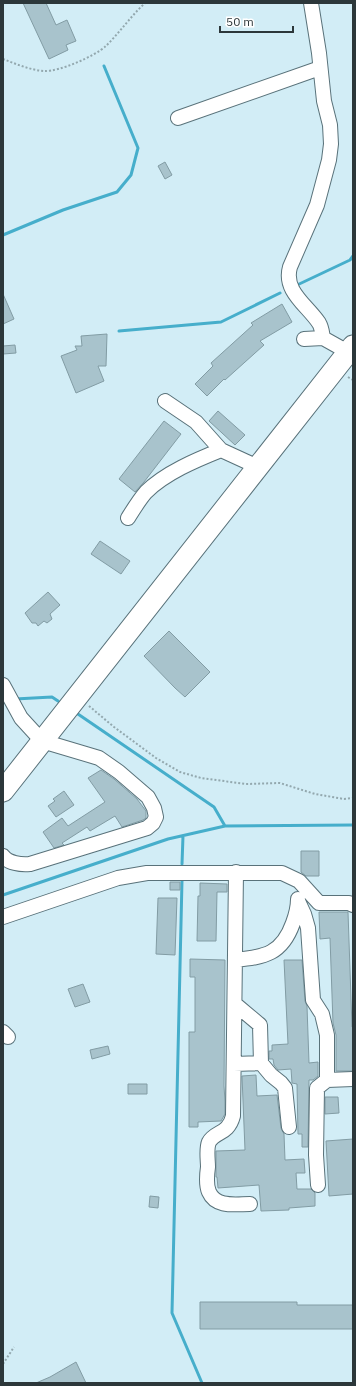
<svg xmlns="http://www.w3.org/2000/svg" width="356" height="1386" font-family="'IBM Plex Sans',sans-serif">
	<rect width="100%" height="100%" fill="#d2edf6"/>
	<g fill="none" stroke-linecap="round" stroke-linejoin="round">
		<path stroke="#46aecb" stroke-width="3" d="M 3,235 L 63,210 L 117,192 L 131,175 L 138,148 L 104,66
			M 295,286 L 350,260 L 353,256
			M 119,331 L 221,322 L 280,293
			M 15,699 L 52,697 L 58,701
			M 75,712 L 214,807 L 225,826
			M 182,864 L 183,836
			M 182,880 L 172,1313 L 202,1383
			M 3,895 L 168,839 L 225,826 L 353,825"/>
	</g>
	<path fill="#a8c3cc" stroke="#829ca4" d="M 23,3 L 46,3 L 56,25 L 67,20 L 76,41 L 66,45 L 68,50 L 49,59 Z
		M 165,162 L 172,175 L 165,179 L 158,166 Z
		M 3,294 L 14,319 L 3,324 Z
		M 282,304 L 292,322 L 260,341 L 264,345 L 225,380 L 224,379 L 207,396 L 195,384 L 213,366 L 211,363 L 253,325 L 251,323 Z
		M 107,334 L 106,366 L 98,366 L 104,381 L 76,393 L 61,356 L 77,350 L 75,346 L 82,346 L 81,336 Z
		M 15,345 L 16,353 L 3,354 L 3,346 Z
		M 218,411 L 245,435 L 235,445 L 209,421 Z
		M 164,421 L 181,434 L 144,482 L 135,492 L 119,479 Z
		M 100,541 L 130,561 L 121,574 L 91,554 Z
		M 48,592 L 60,605 L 50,614 L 52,619 L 47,623 L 44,621 L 38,626 L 36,623 L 32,623 L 25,613 Z
		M 169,631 L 210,672 L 185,697 L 175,688 L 144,656 Z
		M 101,770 L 114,779 L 137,799 L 146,811 L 146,818 L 143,820 L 122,827 L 115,816 L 90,831 L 87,827 L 62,843 L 64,845 L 54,848 L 43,832 L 62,818 L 68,826 L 105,802 L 88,778 Z
		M 64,791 L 74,805 L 56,817 L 48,806 L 55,801 L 53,799 Z
		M 301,851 L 319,851 L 319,876 L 306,876 L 301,872 Z
		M 170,882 L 180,882 L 180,890 L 170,890 Z
		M 200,883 L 227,884 L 227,892 L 217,892 L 216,941 L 197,941 L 198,896 L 200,896 Z
		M 158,898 L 177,898 L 175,955 L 156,954 Z
		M 319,912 L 348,912 L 352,1027 L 353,1027 L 353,1071 L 336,1071 L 336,1035 L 333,1023 L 330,938 L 320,939 Z
		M 190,959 L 225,960 L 224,1086 L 225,1101 L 225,1114 L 221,1121 L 198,1122 L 198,1127 L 189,1127 L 189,1032 L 195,1032 L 195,977 L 190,977 Z
		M 284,960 L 302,960 L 305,1001 L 307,1006 L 309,1063 L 318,1062 L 318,1076 L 313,1080 L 309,1080 L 308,1147 L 302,1147 L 302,1134 L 298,1134 L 297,1084 L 292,1083 L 291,1069 L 278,1070 L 274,1065 L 273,1059 L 269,1059 L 269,1051 L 272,1051 L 272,1045 L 288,1044 Z
		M 83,984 L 90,1002 L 75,1007 L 68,989 Z
		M 108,1046 L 110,1054 L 92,1059 L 90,1050 Z
		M 256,1075 L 257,1096 L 277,1095 L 281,1128 L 284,1134 L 285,1160 L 304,1159 L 305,1173 L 296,1173 L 297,1189 L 311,1189 L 315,1193 L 315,1206 L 289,1208 L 289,1210 L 261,1211 L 259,1185 L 218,1188 L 217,1177 L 216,1177 L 216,1151 L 245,1150 L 242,1076 Z
		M 128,1084 L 147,1084 L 147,1094 L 128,1094 Z
		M 325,1097 L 338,1097 L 339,1113 L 325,1114 Z
		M 353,1139 L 353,1194 L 329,1196 L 326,1141 Z
		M 150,1196 L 159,1197 L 158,1208 L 149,1207 Z
		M 200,1302 L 297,1302 L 297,1305 L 353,1305 L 353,1329 L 200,1329 Z
		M 76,1362 L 86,1383 L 36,1383 L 50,1377 Z"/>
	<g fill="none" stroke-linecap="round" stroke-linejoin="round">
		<defs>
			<path id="minor" d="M 311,3 L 319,53 L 324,101 L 330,125 L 331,144 L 329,160 L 317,205 L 290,267 C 283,291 307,305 319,323 C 322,328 322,333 323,338
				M 178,118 L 320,68
				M 304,339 L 323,338 L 348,352
				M 165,401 L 196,422 L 221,450 L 258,467
				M 128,518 C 133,510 139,500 146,492 C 165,473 196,460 221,450
				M 3,685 L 21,718 L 42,741 L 99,758 L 119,772 L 148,797 L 154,808 L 156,817 L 153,823 L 147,828 L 30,864 C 21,865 8,863 3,856
				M 236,872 L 233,1116 C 228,1135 215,1131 209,1142 C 206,1149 208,1160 208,1167 C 207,1174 206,1185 209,1192 C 216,1208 236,1204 250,1204
				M 298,901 L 304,914 L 308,928 L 313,1000 L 322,1014 L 327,1035 L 327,1080
				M 3,917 L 118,878 L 147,873 L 282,873 L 299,881 L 319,903 L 349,903 L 353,905
				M 235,960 C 265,957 282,954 293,923 C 296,915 298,907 298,899
				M 235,1004 L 260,1025 L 261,1063 L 271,1075 L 281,1083 L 285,1088 L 289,1127
				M 3,1032 L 8,1037
				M 234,1064 L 261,1063
				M 318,1185 L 316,1155 L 317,1088 L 327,1080 L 353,1079"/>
			<path id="highway" d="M 3,791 L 353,346"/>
		</defs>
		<use href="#minor" stroke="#59727a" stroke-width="16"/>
		<use href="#highway" stroke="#59727a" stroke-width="23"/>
		<path stroke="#93a8ae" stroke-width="2" stroke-dasharray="2 2" stroke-linecap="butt" d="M 3,59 C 16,64 30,70 44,71 C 59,72 95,56 106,46 C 120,32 131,16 145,3
			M 348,377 L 353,380
			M 89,706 L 114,727 L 156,758 L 180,772 L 201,778 L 246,784 L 280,783 L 315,794 L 344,799 L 353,798
			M 3,1364 L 14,1347"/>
		<use href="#minor" stroke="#fff" stroke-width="14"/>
		<use href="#highway" stroke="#fff" stroke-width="21"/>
	</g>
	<rect width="356" height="1386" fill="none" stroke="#2c373a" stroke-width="8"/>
	<path d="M220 26v6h73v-6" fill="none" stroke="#2c373a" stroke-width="2"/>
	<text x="226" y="26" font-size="12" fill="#2c373a" stroke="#ffffff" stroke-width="3" paint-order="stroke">50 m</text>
</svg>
